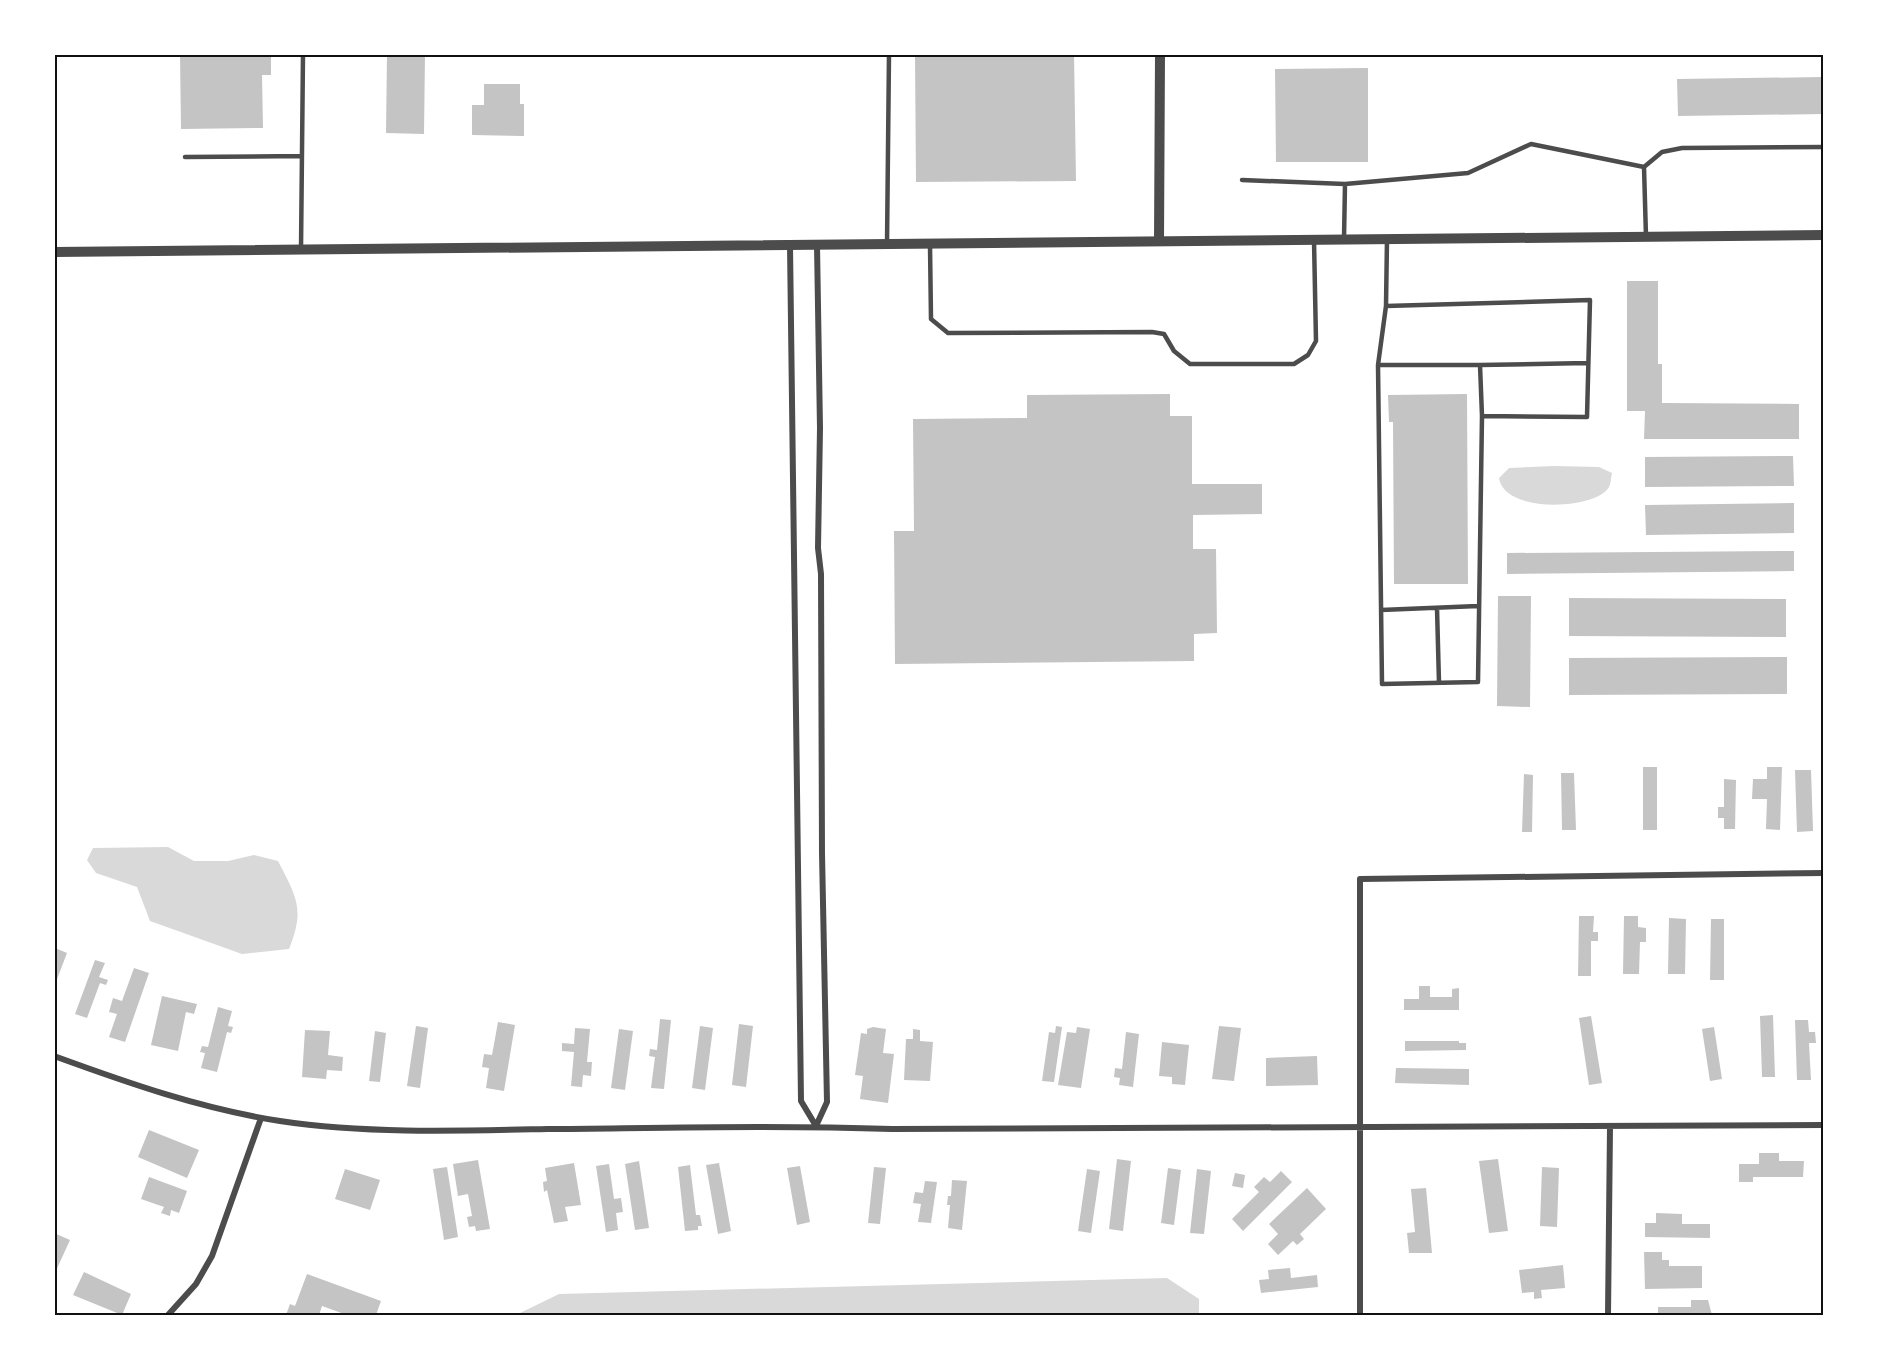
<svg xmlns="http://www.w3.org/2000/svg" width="1878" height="1369" font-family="'Open Sans',sans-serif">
	<rect width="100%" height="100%" fill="#fff"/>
	<path fill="#d9d9d9" d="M 1554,466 L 1599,467 L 1612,473 C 1611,477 1611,483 1609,487 C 1596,510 1504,514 1499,478 L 1509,468 Z
		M 168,847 L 194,861 L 228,861 L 254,855 L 278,861 C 297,898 305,909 289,949 L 242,954 L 150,921 L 137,887 L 96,873 L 87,860 L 93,848 Z
		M 1167,1278 L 1199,1299 L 1199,1315 L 516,1315 L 559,1294 Z"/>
	<path fill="#c4c4c4" d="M 180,54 L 271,54 L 271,75 L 262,75 L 263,128 L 181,129 Z
		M 387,54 L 425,54 L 424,134 L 386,133 Z
		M 915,54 L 1074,54 L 1076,181 L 916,182 Z
		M 1368,68 L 1368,162 L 1276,162 L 1275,69 Z
		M 1824,77 L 1824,114 L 1678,116 L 1677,79 Z
		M 484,84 L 520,84 L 520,104 L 524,104 L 524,136 L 472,135 L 472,105 L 484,105 Z
		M 1627,281 L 1658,281 L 1658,364 L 1662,364 L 1662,403 L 1799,404 L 1799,439 L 1644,439 L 1645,411 L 1627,411 Z
		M 1170,394 L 1170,416 L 1192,416 L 1192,484 L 1262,484 L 1262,514 L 1193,515 L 1193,549 L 1216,549 L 1217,633 L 1194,634 L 1194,661 L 895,664 L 894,531 L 914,531 L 913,419 L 1027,418 L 1027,395 Z
		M 1467,394 L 1468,584 L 1394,584 L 1393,422 L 1389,422 L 1388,395 Z
		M 1793,456 L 1794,486 L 1645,487 L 1645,457 Z
		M 1794,503 L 1794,533 L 1646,535 L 1645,505 Z
		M 1794,551 L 1794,571 L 1507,574 L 1507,553 Z
		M 1498,596 L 1531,596 L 1530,707 L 1497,706 Z
		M 1569,598 L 1786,599 L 1786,637 L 1569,636 Z
		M 1787,657 L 1787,694 L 1569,695 L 1569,658 Z
		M 1643,767 L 1657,767 L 1657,830 L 1643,830 Z
		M 1767,767 L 1782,767 L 1780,830 L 1766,829 L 1767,799 L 1752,799 L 1753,779 L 1767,779 Z
		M 1795,770 L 1811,770 L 1813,831 L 1797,832 Z
		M 1561,773 L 1574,773 L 1576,830 L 1562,830 Z
		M 1524,774 L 1533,775 L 1532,832 L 1522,832 Z
		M 1724,779 L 1736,780 L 1735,829 L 1724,829 L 1724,818 L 1718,818 L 1718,807 L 1724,807 Z
		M 1579,916 L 1594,916 L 1593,932 L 1598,932 L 1598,941 L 1591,941 L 1591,976 L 1578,976 Z
		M 1624,916 L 1638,916 L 1638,927 L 1646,928 L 1646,942 L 1640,942 L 1639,974 L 1623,974 Z
		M 1669,918 L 1686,919 L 1685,974 L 1668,974 Z
		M 1711,919 L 1724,919 L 1724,980 L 1710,980 Z
		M 55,948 L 67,953 L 54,987 L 54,952 Z
		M 95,960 L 105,963 L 99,977 L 108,980 L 106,985 L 100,983 L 87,1018 L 75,1014 Z
		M 134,968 L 149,973 L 125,1042 L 109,1037 L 117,1014 L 109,1012 L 113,998 L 122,1001 Z
		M 1419,986 L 1430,986 L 1430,997 L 1452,997 L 1452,989 L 1459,988 L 1459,1010 L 1404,1010 L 1404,999 L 1419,999 Z
		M 162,996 L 197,1004 L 194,1014 L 186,1012 L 178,1051 L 151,1045 Z
		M 218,1007 L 232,1011 L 228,1026 L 233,1027 L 231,1033 L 227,1032 L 217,1072 L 201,1068 L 205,1053 L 200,1052 L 202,1046 L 208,1047 Z
		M 1773,1015 L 1775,1077 L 1762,1077 L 1760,1016 Z
		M 1591,1016 L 1602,1083 L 1589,1085 L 1579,1018 Z
		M 660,1019 L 671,1020 L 664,1089 L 651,1088 L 655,1057 L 649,1056 L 650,1049 L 657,1050 Z
		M 1795,1020 L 1808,1020 L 1809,1032 L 1815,1032 L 1816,1043 L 1809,1043 L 1811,1080 L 1797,1080 Z
		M 498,1022 L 515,1025 L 504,1091 L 486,1088 L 489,1068 L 482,1067 L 484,1054 L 492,1055 Z
		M 739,1024 L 753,1026 L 746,1087 L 732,1085 Z
		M 416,1026 L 428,1028 L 420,1088 L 407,1086 Z
		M 700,1026 L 713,1028 L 705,1090 L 692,1088 Z
		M 1056,1026 L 1062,1027 L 1054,1082 L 1042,1081 L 1049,1032 L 1055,1033 Z
		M 1219,1026 L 1241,1028 L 1234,1081 L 1212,1079 Z
		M 873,1027 L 886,1029 L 883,1053 L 894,1054 L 888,1103 L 860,1099 L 863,1076 L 855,1075 L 861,1033 L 867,1034 L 867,1029 Z
		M 1077,1027 L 1090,1029 L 1081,1088 L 1058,1085 L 1067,1032 L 1076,1033 Z
		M 1714,1027 L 1722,1079 L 1710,1081 L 1702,1029 Z
		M 575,1028 L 590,1029 L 587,1062 L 592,1062 L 591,1076 L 583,1075 L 582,1087 L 571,1086 L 574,1052 L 562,1051 L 562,1043 L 574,1044 Z
		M 619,1029 L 633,1031 L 625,1090 L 611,1088 Z
		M 913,1029 L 920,1030 L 920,1041 L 933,1042 L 930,1081 L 904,1080 L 906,1039 L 913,1039 Z
		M 305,1030 L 330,1031 L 328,1055 L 343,1057 L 342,1071 L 327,1070 L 326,1079 L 302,1077 Z
		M 375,1031 L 386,1033 L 380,1082 L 369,1081 Z
		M 1126,1032 L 1139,1034 L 1133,1087 L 1119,1085 L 1120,1078 L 1114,1077 L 1115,1068 L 1122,1069 Z
		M 1405,1041 L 1459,1041 L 1459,1043 L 1466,1043 L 1466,1050 L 1405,1051 Z
		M 1162,1042 L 1189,1045 L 1185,1085 L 1172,1084 L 1172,1077 L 1159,1076 Z
		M 1317,1056 L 1318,1085 L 1266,1086 L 1266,1058 Z
		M 1396,1068 L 1469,1069 L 1469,1085 L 1395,1083 Z
		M 149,1130 L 199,1150 L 187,1178 L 138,1157 Z
		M 1759,1153 L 1779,1153 L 1779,1161 L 1804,1161 L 1803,1177 L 1753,1177 L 1753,1182 L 1739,1182 L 1739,1164 L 1759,1164 Z
		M 1117,1159 L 1131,1161 L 1123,1231 L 1109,1229 Z
		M 1498,1159 L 1508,1231 L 1489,1233 L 1479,1161 Z
		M 478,1160 L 490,1229 L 476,1231 L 475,1226 L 469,1227 L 467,1217 L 472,1216 L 468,1194 L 458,1196 L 453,1164 Z
		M 639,1161 L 649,1228 L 635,1230 L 625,1164 Z
		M 574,1163 L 581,1205 L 565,1207 L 568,1221 L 554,1223 L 547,1190 L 544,1192 L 543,1182 L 547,1181 L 545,1168 Z
		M 719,1163 L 731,1231 L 718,1234 L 706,1165 Z
		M 609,1164 L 614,1199 L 621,1198 L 623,1212 L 616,1213 L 618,1230 L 606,1232 L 596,1166 Z
		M 690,1165 L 696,1215 L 700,1215 L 702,1226 L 698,1226 L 698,1230 L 685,1231 L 678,1167 Z
		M 800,1166 L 810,1222 L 797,1225 L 787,1168 Z
		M 447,1167 L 458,1237 L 444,1240 L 433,1169 Z
		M 874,1167 L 886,1168 L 880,1224 L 868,1223 Z
		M 1542,1167 L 1559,1168 L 1557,1227 L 1540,1226 Z
		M 1168,1168 L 1181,1170 L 1174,1225 L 1161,1223 Z
		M 345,1169 L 380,1180 L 370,1210 L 335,1199 Z
		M 1087,1169 L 1100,1171 L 1091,1233 L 1078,1231 Z
		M 1197,1169 L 1211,1171 L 1204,1234 L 1190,1233 Z
		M 1281,1171 L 1292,1182 L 1243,1231 L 1232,1219 L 1259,1192 L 1254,1187 L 1264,1177 L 1270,1182 Z
		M 1235,1173 L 1245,1175 L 1243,1188 L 1232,1186 Z
		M 149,1177 L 187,1191 L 179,1213 L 171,1210 L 170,1216 L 161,1213 L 164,1207 L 141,1199 Z
		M 952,1180 L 967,1181 L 962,1230 L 948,1228 L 950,1205 L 947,1205 L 948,1196 L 951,1196 Z
		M 925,1181 L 937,1182 L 931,1223 L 918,1222 L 921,1204 L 913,1203 L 915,1192 L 923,1193 Z
		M 1307,1188 L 1326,1209 L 1300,1234 L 1304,1239 L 1297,1245 L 1293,1241 L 1278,1255 L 1268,1244 L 1278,1234 L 1269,1224 Z
		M 1426,1188 L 1432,1253 L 1409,1253 L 1407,1233 L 1415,1232 L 1411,1189 Z
		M 1656,1213 L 1682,1214 L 1682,1224 L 1710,1224 L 1710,1238 L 1645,1237 L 1645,1223 L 1656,1223 Z
		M 54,1233 L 70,1240 L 54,1275 Z
		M 1644,1252 L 1662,1252 L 1662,1260 L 1669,1260 L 1669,1266 L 1702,1266 L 1702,1288 L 1645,1289 Z
		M 1563,1265 L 1565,1288 L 1541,1290 L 1542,1298 L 1534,1299 L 1534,1292 L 1522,1293 L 1519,1270 Z
		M 1290,1268 L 1291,1278 L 1317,1275 L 1318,1287 L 1261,1293 L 1259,1280 L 1269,1279 L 1268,1270 Z
		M 84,1272 L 131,1294 L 122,1315 L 73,1295 Z
		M 307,1274 L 381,1301 L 376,1315 L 347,1315 L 322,1306 L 319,1315 L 286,1315 L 290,1304 L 295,1306 Z
		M 1691,1300 L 1708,1300 L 1712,1315 L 1658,1315 L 1658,1307 L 1691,1307 Z"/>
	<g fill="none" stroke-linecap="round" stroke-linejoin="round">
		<path stroke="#4c4c4c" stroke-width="4.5" d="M 185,157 L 302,156
			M 1644,167 L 1662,152 L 1682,148 L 1824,147
			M 1242,180 L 1345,184 L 1344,239
			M 1345,184 L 1468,173 L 1531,144 L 1644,167 L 1646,237
			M 1387,239 L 1386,306 L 1590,300 L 1587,417 L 1482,416 L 1480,365 L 1587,363
			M 887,244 L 889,54
			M 930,245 L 931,319 L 948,333 L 1152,332 L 1164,334 L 1174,351 L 1190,364 L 1294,364 L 1308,355 L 1316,341 L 1314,240
			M 301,249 L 303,54
			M 1386,306 L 1378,365 L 1480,365
			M 1378,365 L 1382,684 L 1478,682 L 1482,416
			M 1437,608 L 1439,683
			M 1381,610 L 1478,606"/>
		<path stroke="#4c4c4c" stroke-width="6" d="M 790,245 L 801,1101 L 816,1126
			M 54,1056 C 128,1083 202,1109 280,1121 C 368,1134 458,1131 547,1129 C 662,1128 777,1125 892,1129 L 1824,1125
			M 816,1126 L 827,1102 L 822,853 L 821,574 L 818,548 L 820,428 L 817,245
			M 168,1315 L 196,1284 L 212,1256 L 261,1118
			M 1360,1315 L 1360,879 L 1824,873
			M 1608,1315 L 1610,1127"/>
		<path stroke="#4c4c4c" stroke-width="10" d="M 1159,241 L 1160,54
			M 54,252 L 1824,235"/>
	</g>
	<rect width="1878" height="1369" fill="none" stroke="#ffffff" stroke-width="111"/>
	<rect x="56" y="56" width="1766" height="1258" fill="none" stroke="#111" stroke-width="2"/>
</svg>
